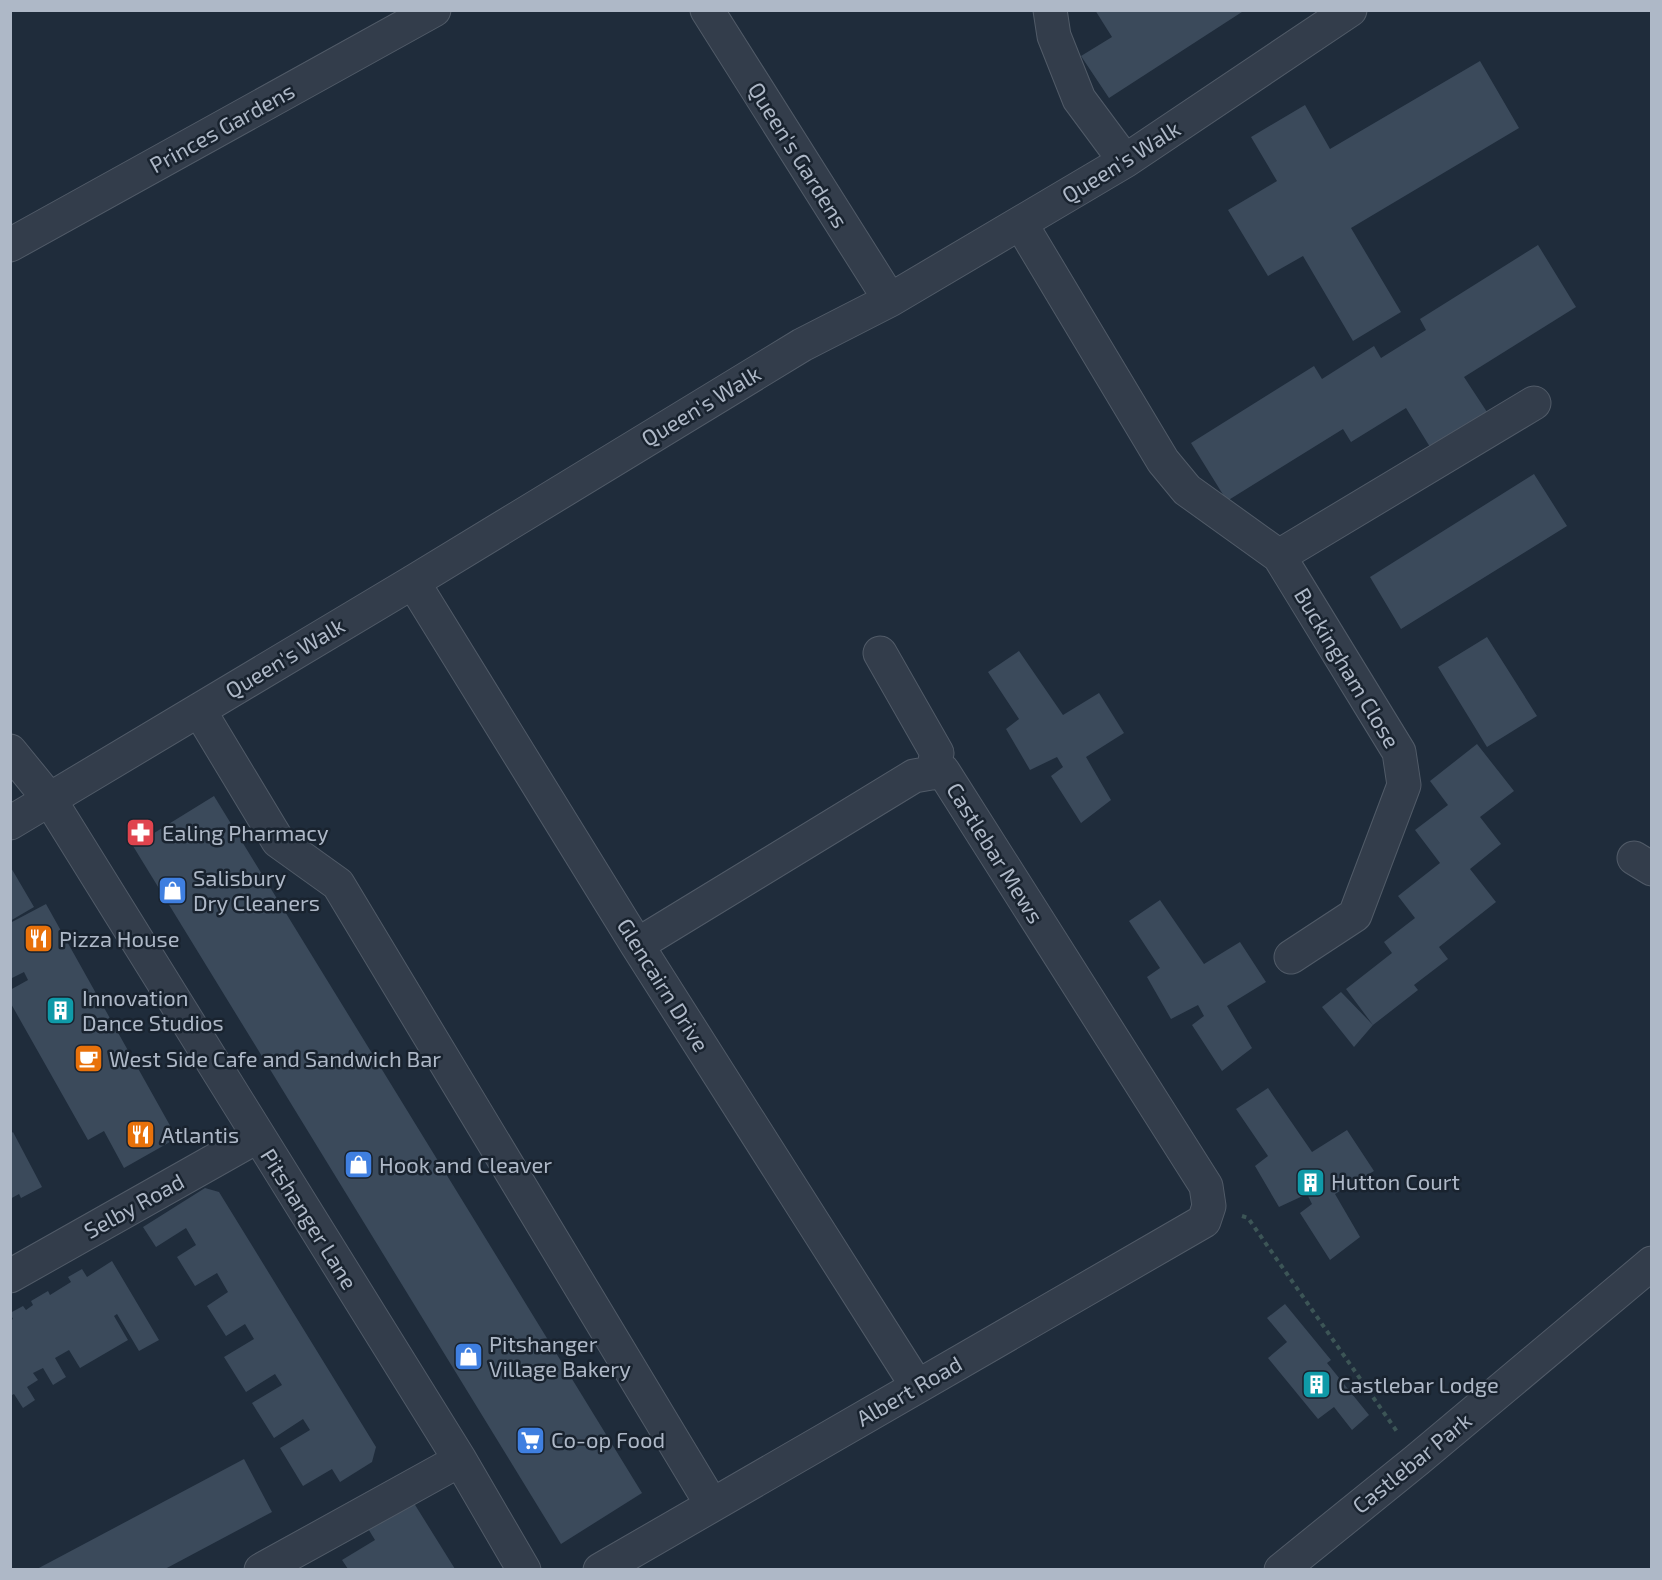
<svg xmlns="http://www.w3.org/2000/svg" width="1662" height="1580" font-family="'Exo 2',sans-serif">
	<rect width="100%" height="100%" fill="#1f2c3b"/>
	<path fill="#3b4a5b" d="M 1095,10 L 1245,10 L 1109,98 L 1081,56 L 1112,37 Z
		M 1480,61 L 1519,128 L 1351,228 L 1401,312 L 1353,341 L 1303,256 L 1268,276 L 1228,210 L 1277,181 L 1251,137 L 1305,105 L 1330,149 Z
		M 1538,245 L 1576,307 L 1464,377 L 1487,412 L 1430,447 L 1406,408 L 1351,442 L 1343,429 L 1227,501 L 1191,443 L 1314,366 L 1322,379 L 1374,346 L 1381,358 L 1426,330 L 1420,319 Z
		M 1534,474 L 1567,526 L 1401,629 L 1370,577 Z
		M 1487,637 L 1537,716 L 1487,747 L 1438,667 Z
		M 1019,651 L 1063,715 L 1099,693 L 1124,733 L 1086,757 L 1111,800 L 1081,823 L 1051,776 L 1063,767 L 1057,757 L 1030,770 L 1006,729 L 1019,719 L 988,672 Z
		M 1477,744 L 1514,791 L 1480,817 L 1501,844 L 1470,869 L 1496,902 L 1439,947 L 1448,959 L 1414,985 L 1418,990 L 1373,1025 L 1354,1047 L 1322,1007 L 1341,992 L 1373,1025 L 1346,989 L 1392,953 L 1384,942 L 1415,918 L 1398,896 L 1440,863 L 1415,830 L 1448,805 L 1430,781 Z
		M 214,796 L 642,1493 L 561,1544 L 133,846 Z
		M 10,866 L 34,907 L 10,921 Z
		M 1160,900 L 1204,964 L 1240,942 L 1266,982 L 1227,1006 L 1252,1048 L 1222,1071 L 1192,1025 L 1204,1016 L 1198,1005 L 1171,1019 L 1147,977 L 1160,968 L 1129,921 Z
		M 46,904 L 177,1138 L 124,1168 L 104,1131 L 88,1140 L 10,1002 L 10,990 L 28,980 L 24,972 L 10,979 L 10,923 Z
		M 1268,1088 L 1312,1152 L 1347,1130 L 1374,1171 L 1335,1194 L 1360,1237 L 1330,1260 L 1300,1213 L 1312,1204 L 1307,1194 L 1279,1207 L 1255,1166 L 1268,1156 L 1236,1109 Z
		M 13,1132 L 42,1187 L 21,1198 L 19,1194 L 10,1199 L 10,1134 Z
		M 205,1188 L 219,1192 L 376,1447 L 372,1462 L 340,1482 L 332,1469 L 303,1486 L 280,1448 L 310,1430 L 303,1419 L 274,1438 L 252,1403 L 282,1385 L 275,1374 L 246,1392 L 224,1357 L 254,1339 L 245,1324 L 226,1336 L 207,1306 L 228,1292 L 217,1273 L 195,1286 L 177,1257 L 196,1245 L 186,1228 L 156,1247 L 143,1227 Z
		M 112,1261 L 159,1340 L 139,1351 L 117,1314 L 114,1316 L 128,1340 L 80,1368 L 69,1350 L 55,1358 L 66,1377 L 53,1385 L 43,1368 L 33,1373 L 38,1380 L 27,1387 L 35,1400 L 23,1408 L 14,1394 L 10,1396 L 10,1321 L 13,1319 L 10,1313 L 23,1306 L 26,1310 L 33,1305 L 31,1301 L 48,1291 L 50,1295 L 71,1282 L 68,1277 L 82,1269 L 87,1277 Z
		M 1285,1304 L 1331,1360 L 1327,1363 L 1369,1415 L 1352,1430 L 1334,1407 L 1318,1419 L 1268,1358 L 1287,1342 L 1267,1318 Z
		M 244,1459 L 272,1512 L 165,1569 L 37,1569 Z
		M 412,1500 L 455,1569 L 348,1569 L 342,1560 L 375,1540 L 367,1527 Z"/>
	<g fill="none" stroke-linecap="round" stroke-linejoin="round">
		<defs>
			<path id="minor" d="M 707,10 L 890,300
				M 1050,10 L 1054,36 L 1079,99 L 1125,161
				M 1021,224 L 1163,461 L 1187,490 L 1279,556 L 1399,752 L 1404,785 L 1355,915 L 1291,957
				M 10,245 L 434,10
				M 1279,556 L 1534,403
				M 413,582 L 637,945 L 917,1386
				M 880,653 L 937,753 L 932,773
				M 199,710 L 278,841 L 338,884 L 712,1505
				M 10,751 L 50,800 L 460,1460 L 524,1570
				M 10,823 L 413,582 L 802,345 L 890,300 L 1125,161 L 1350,10
				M 1634,858 L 1652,869
				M 10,1276 L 258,1136
				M 261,1570 L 460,1460
				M 600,1570 L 1204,1221 L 1209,1206 L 1206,1186 L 943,771 L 914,776 L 637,945
				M 1281,1570 L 1417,1460 L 1652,1263"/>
		</defs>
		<use href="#minor" stroke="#515b68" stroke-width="35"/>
		<path stroke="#3c5556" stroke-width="4" stroke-dasharray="4.5 4.5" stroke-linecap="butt" d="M 1242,1216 L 1248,1218 L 1398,1433"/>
		<use href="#minor" stroke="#333d4b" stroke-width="33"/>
	</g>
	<defs>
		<symbol id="pharmacy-square" viewBox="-11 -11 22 22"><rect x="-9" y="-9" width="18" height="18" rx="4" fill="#e0444e" stroke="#19232f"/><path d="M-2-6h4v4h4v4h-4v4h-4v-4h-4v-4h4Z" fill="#fff"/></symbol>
		<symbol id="shop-square" viewBox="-11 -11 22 22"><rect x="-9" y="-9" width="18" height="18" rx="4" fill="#3f7fe0" stroke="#19232f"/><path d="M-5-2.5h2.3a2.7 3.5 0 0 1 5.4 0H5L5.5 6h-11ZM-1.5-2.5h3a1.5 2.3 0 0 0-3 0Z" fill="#fff"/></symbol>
		<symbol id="restaurant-square" viewBox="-11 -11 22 22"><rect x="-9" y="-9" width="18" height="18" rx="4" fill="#e8710a" stroke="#19232f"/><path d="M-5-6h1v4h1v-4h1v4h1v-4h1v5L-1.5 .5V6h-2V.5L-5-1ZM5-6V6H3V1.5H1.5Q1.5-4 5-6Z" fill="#fff"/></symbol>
		<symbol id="building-square" viewBox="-11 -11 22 22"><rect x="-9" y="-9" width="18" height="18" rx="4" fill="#0f9aa8" stroke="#19232f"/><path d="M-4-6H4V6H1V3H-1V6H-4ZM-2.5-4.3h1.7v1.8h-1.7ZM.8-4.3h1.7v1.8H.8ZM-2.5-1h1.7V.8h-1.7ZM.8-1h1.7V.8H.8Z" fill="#fff"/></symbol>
		<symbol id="cafe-square" viewBox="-11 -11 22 22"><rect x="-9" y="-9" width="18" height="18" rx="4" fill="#e8710a" stroke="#19232f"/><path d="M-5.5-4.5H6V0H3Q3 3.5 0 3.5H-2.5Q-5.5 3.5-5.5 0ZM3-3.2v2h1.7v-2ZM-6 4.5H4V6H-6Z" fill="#fff"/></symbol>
		<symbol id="supermarket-square" viewBox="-11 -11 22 22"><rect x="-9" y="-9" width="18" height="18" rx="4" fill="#3f7fe0" stroke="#19232f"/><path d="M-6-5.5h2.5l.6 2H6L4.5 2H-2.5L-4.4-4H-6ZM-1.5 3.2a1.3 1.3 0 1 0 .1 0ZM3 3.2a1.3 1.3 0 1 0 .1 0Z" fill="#fff"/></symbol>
	</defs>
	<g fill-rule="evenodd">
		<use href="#pharmacy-square" x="124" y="816" width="33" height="33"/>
		<use href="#shop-square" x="156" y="874" width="33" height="33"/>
		<use href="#restaurant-square" x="22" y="922" width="33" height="33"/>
		<use href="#building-square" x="44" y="994" width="33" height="33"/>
		<use href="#cafe-square" x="72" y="1042" width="33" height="33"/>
		<use href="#restaurant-square" x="124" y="1118" width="33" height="33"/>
		<use href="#shop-square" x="342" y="1148" width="33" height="33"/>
		<use href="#building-square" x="1294" y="1166" width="33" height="33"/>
		<use href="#shop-square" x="452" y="1340" width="33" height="33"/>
		<use href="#building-square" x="1300" y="1368" width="33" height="33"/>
		<use href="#supermarket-square" x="514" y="1424" width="33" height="33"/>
	</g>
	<g text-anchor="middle" stroke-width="5" stroke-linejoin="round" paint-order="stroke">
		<g font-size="22" fill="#aeb8c7" stroke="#19232f">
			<text transform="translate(222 128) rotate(-29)" y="8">Princes Gardens</text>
			<text transform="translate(798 155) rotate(58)" y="8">Queen's Gardens</text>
			<text transform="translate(1121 162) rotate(-32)" y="8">Queen's Walk</text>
			<text transform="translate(701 406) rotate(-31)" y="8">Queen's Walk</text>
			<text transform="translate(285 658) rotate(-31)" y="8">Queen's Walk</text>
			<text transform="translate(1347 668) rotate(59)" y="8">Buckingham Close</text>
			<text transform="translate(995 853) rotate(58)" y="8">Castlebar Mews</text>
			<text transform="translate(663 985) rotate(58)" y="8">Glencairn Drive</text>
			<text transform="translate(134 1206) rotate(-29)" y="8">Selby Road</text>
			<text transform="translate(309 1219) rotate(58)" y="8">Pitshanger Lane</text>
			<text transform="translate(909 1391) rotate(-30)" y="8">Albert Road</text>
			<text transform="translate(1412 1463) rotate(-39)" y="8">Castlebar Park</text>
		</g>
		<g font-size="22" fill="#aeb8c7" stroke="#19232f" text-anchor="start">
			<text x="162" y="841">Ealing Pharmacy</text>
			<text x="193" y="886">Salisbury<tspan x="193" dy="25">Dry Cleaners</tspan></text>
			<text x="59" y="947">Pizza House</text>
			<text x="82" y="1006">Innovation<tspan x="82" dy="25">Dance Studios</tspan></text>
			<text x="109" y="1067">West Side Cafe and Sandwich Bar</text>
			<text x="161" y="1143">Atlantis</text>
			<text x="379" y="1173">Hook and Cleaver</text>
			<text x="1331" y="1190">Hutton Court</text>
			<text x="489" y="1352">Pitshanger<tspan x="489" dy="25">Village Bakery</tspan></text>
			<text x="1338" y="1393">Castlebar Lodge</text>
			<text x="551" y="1448">Co-op Food</text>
		</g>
	</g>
	<rect width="1662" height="1580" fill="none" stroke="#aeb8c7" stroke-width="24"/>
</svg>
